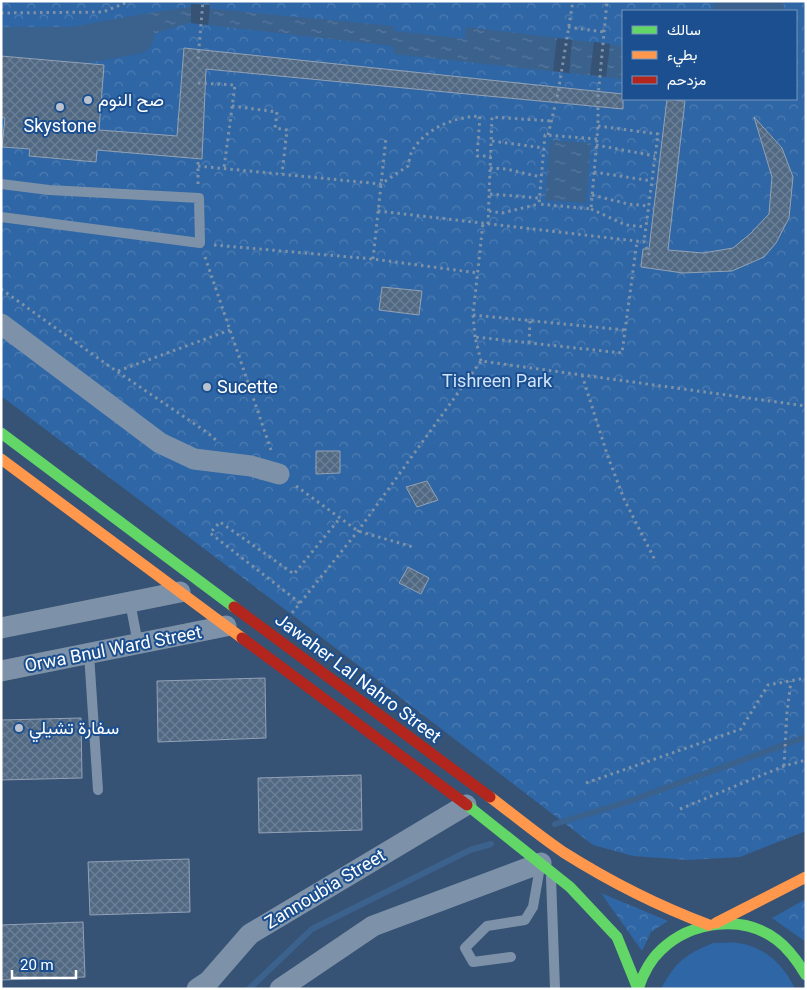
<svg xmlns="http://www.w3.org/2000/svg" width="807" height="990" font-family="Roboto,Vazirmatn,sans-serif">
	<defs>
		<pattern id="park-crowns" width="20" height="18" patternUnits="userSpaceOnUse" patternTransform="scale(1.25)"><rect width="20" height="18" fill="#2f66a5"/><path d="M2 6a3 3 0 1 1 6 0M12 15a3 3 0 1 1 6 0" fill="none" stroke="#4e7db2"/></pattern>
		<pattern id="water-ripples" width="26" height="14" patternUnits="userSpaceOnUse" patternTransform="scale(1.25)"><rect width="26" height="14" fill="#3b618d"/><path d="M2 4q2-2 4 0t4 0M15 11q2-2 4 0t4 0" fill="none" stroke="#58799e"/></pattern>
		<pattern id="building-cross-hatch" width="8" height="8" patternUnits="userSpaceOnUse" patternTransform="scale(1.25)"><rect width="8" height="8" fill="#526984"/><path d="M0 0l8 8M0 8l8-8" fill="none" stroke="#6c8096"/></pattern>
	</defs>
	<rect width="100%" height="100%" fill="#365274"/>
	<path fill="#2f66a5" d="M 713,943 C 721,943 730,942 738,943 C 764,946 785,966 795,989 L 661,989 C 676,961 685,955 713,943 Z"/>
	<path fill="url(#park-crowns)" fill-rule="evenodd" d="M 1,1 L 806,1 L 806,831 L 740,857 L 688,860 L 633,856 L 593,845 L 291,614 L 1,396 ZM 623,11 L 796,11 L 796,99 L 623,99 Z
		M 601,893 L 668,921 L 651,932 L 642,951 Z
		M 806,899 L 806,942 L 772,918 Z"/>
	<path fill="url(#water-ripples)" d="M 191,7 L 393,26 L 394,31 L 465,39 L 466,27 L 623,46 L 623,79 L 394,54 L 393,46 L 191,23 L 185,24 L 144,37 L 91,44 L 1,44 L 1,33 L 62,35 L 102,30 L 136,15 Z
		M 550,140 L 591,143 L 586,203 L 545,200 Z"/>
	<path fill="#365274" d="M 191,4 L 210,5 L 208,25 L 191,23 Z
		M 557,38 L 572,40 L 569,73 L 553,71 Z
		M 594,42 L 610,44 L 606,77 L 590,75 Z"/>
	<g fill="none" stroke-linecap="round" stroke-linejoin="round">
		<path stroke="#3b618d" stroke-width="6" d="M 555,824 L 627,802 L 806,737
			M 249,989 L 312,929 L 470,850 L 491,844"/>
		<path stroke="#3b618d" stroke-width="38" d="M 732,11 L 765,1
			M 1,46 L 74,46 L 135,35"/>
	</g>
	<path fill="url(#building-cross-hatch)" stroke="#92a2b6" d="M 184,48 L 623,94 L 623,109 L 206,69 L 202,159 L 97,150 L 96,162 L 29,156 L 30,149 L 2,147 L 5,118 L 1,117 L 1,56 L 104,65 L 99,130 L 177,136 Z
		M 667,99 L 685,101 L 668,250 L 703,253 L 733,248 L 750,234 L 769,214 L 772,177 L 754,117 L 782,148 L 793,177 L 789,218 L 776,243 L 764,257 L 732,271 L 683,273 L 641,267 L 643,249 L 649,249 Z
		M 382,287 L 422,291 L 419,315 L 379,310 Z
		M 316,451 L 340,451 L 340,473 L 316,474 Z
		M 427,481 L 438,500 L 417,507 L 406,487 Z
		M 408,567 L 429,578 L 421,594 L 399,583 Z
		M 265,678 L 266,738 L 158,742 L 157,681 Z
		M 81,718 L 82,778 L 1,780 L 1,720 Z
		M 361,775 L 362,830 L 259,833 L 258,778 Z
		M 189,859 L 190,912 L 90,915 L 88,862 Z
		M 83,922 L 85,977 L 1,980 L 1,925 Z"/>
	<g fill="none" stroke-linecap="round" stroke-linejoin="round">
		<path stroke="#7d92a8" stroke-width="3" stroke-dasharray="2.5 4" stroke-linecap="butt" d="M 1,13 L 103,12 L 130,1
			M 568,27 L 604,32
			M 198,59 L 203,1
			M 198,83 L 235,85 L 224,168
			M 232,106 L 277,112 L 275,128 L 287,130 L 282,174
			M 598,126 L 658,134 L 644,242
			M 548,135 L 558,93 L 573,1
			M 597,139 L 545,135 L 539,204 L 591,209 L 598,126 L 598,97 L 607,1
			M 492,141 L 544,148
			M 596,145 L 655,156
			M 198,162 L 198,184
			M 198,166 L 381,184 L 408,166 C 409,162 410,155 412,151 C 426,128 454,117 480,116 L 477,156 L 491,156
			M 490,168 L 506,169 L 541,177
			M 594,172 L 652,181
			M 490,194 L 539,198
			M 592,195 L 628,204 L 649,206
			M 591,209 L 626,225 L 646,227
			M 378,211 L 644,242 L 651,259
			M 489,211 L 502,213 L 539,204
			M 488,224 L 492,117 L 551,121
			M 214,245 L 373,259 L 478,273
			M 205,257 L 271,450
			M 373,259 L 386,138
			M 1,289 L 109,366 L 208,433 L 217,441
			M 473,315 L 625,330
			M 475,337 L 473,315 L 483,223
			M 529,343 L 530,321
			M 481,361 L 475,337 L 622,353 L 637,241
			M 118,371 L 230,330
			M 582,375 L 608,457 L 624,499 L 656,562
			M 296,486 L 358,531 L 413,547
			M 300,603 L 210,533 L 220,522 L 294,574 L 340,518
			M 288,618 L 358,531 L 481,361 L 806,406
			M 784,766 L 787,712 L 791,681
			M 586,783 L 741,729 L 768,685 L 806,678
			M 680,809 L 784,766 L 806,760"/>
		<path stroke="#7d92a8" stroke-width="10" d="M 1,184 L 49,190 L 199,198 L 200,243 L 1,217
			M 130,602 L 138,644
			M 89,654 L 98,790
			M 551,877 L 555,989
			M 511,957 L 473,962 L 465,948 L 487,926 L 525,920 L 533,907 L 540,867"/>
		<path stroke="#7d92a8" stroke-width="21" d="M 1,324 L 160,443 L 194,459 L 251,466 L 279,474
			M 1,628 L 180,592
			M 1,671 L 226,626
			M 197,989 L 209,981 L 250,934 L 466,805
			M 280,989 L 373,926 L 541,863"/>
		<path stroke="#63d668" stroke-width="11" d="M 1,433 L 234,607
			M 467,805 L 570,887 L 617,937 L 638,989
			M 638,989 C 643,974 649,961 661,950 C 691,921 743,914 777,940 C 789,949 798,962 806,975"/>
		<path stroke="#ff974d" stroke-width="11" d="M 1,459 L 242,638
			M 490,797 C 514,815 538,835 563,852 C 609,881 658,906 709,925
			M 716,923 L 806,877"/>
		<path stroke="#b3261e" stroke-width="11" d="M 234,607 L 490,797
			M 242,638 L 467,805"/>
	</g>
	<g fill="#b9c2ce" stroke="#1b4f8f" stroke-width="2">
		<circle cx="88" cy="100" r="5"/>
		<circle cx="60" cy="107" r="5"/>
		<circle cx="207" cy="387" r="5"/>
		<circle cx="19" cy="728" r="5"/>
	</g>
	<g text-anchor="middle" stroke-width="4" stroke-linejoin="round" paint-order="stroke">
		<g font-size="18" fill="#fff" stroke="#1b4f8f" text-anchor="start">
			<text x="98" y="106">صح النوم</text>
			<text x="60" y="132" text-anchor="middle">Skystone</text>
			<text x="217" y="393">Sucette</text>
			<text x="29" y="734">سفارة تشيلي</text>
		</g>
		<g font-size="18" fill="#cfe3fa" stroke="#1b4f8f">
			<text x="497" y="387">Tishreen Park</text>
		</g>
		<g font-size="18" fill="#fff" stroke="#1b4f8f">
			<text transform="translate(113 649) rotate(-11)" y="6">Orwa Bnul Ward Street</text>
			<text transform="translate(358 678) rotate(37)" y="6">Jawaher Lal Nahro Street</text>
			<text transform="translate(325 889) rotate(-31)" y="6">Zannoubia Street</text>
		</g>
	</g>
	<rect width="807" height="990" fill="none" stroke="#ffffff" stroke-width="5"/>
	<rect x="622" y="10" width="175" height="90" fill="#1b4f8f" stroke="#7695bc"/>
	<rect x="632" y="26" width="25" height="8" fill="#63d668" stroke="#7695bc"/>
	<text x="667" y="35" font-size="15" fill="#ffffff">سالك</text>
	<rect x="632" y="51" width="25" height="8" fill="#ff974d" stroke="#7695bc"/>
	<text x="667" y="60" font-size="15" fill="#ffffff">بطيء</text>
	<rect x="632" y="76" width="25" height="8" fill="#b3261e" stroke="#7695bc"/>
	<text x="667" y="85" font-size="15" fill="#ffffff">مزدحم</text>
	<path d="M12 970v8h64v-8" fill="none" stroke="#ffffff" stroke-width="2.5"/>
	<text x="20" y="970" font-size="15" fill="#ffffff" stroke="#1b4f8f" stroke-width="4" paint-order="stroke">20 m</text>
</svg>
